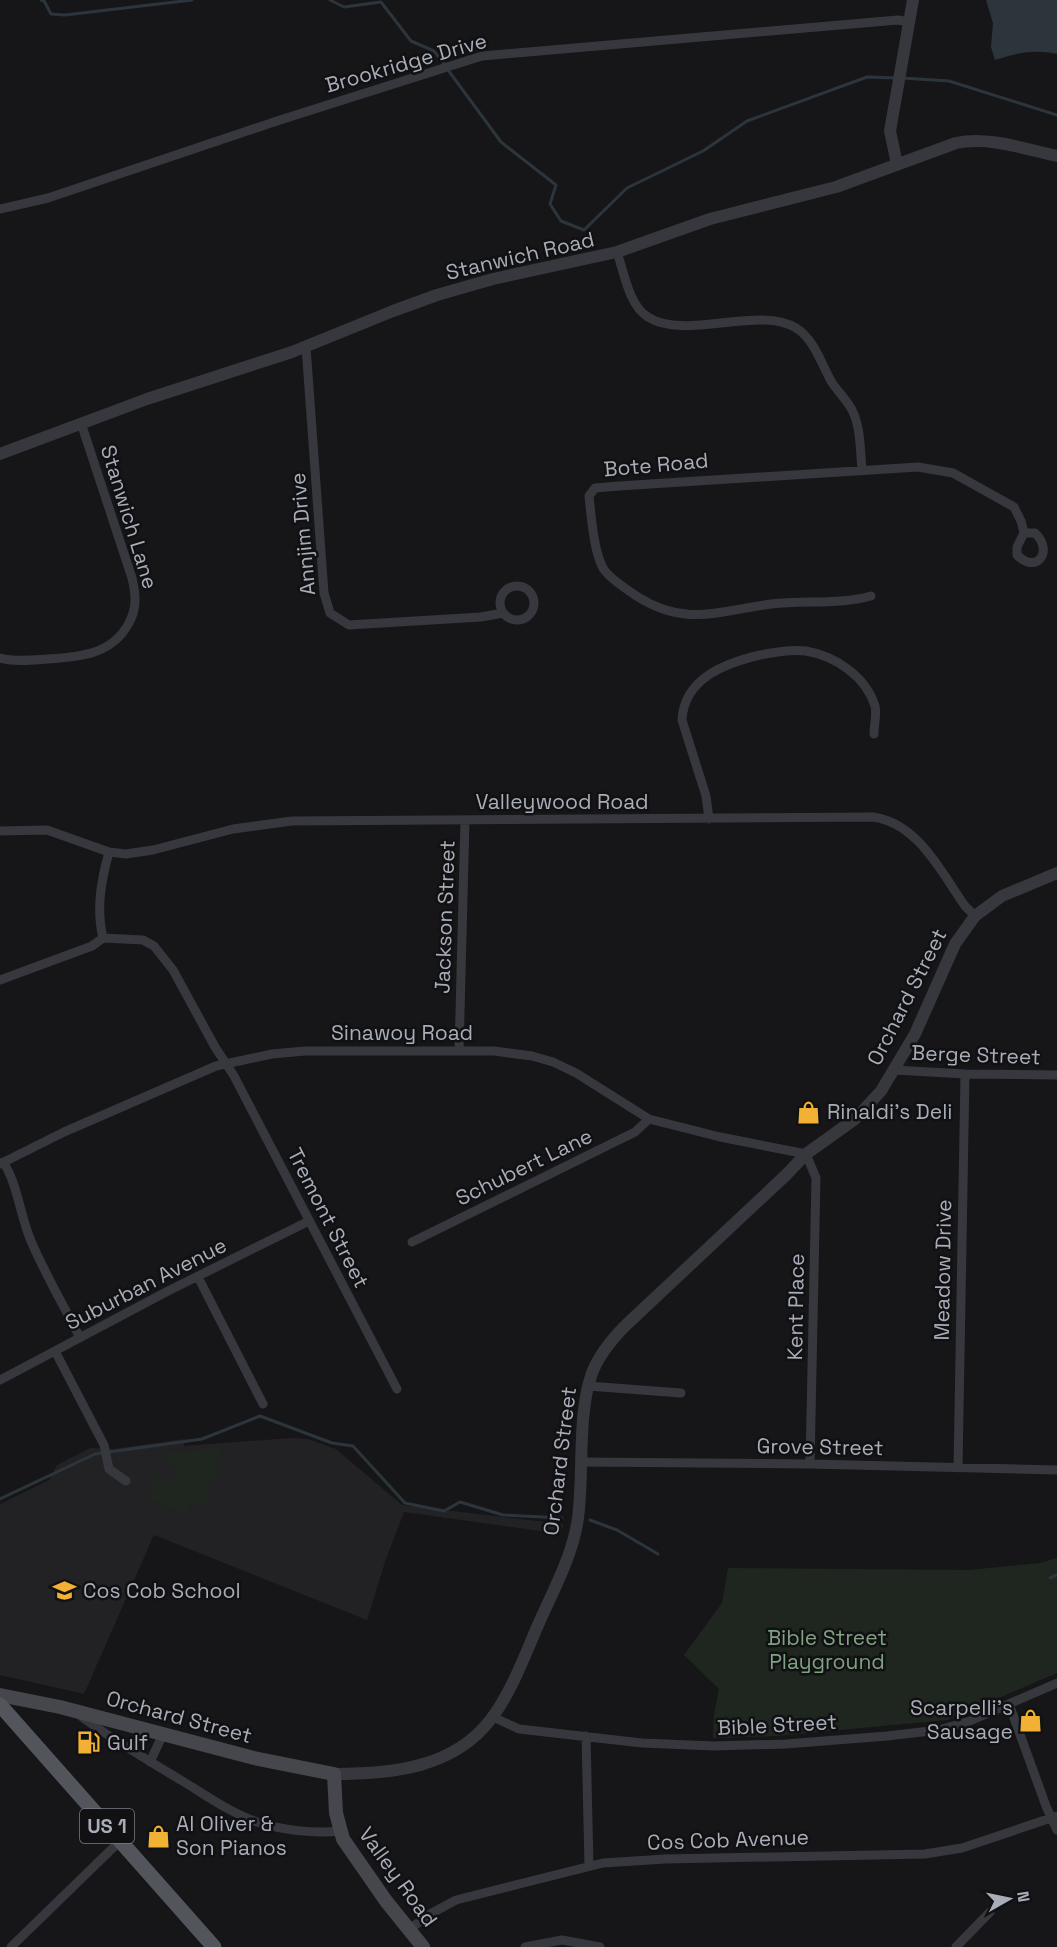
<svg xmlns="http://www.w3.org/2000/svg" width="1057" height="1947" font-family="'Space Grotesk',sans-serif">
	<rect width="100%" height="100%" fill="#161618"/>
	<path fill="#222225" d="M 291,1438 L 308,1439 L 336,1449 L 402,1505 L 563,1524 L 561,1534 L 404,1512 L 385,1562 L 367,1620 L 154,1535 L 84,1694 L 0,1675 L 0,1504 L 49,1480 L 57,1465 L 90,1448 L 113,1449 L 185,1439 L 184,1446 Z"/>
	<path fill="#1e261f" d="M 222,1449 L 217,1465 L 220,1468 L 216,1477 L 212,1478 L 209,1486 L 212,1488 L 205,1507 L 192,1502 L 186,1514 L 147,1498 L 157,1475 L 174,1482 L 179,1471 L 170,1460 L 162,1455 L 177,1451 L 187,1453 L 194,1450 Z
		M 1057,1558 L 1057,1673 L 947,1720 L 777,1736 L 713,1738 L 714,1714 L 719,1689 L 684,1655 L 722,1603 L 728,1568 L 968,1570 L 1040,1563 Z"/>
	<path fill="#2c353c" d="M 986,0 L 1057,0 L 1057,54 C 1035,49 1016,53 995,60 L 991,47 L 993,23 Z"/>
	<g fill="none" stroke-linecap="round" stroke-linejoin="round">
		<path stroke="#2c353c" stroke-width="3" d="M 41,0 L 44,1 L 51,14 L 65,15 L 192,0
			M 330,0 L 344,7 L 381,2 L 411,41 L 434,51 L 445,65
			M 448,70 L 501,142 L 556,185 L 550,204 L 561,221 L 584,230 L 627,188 L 703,151 L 747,121 L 867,77 L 896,78
			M 902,78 L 949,81 L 1057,115
			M 0,1499 L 95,1454 L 202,1439 L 260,1416 L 332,1443 L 353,1446 L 405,1503 L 444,1511 L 460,1502 L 503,1515 L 562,1518
			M 590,1520 L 617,1530 L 658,1554
			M 1050,1578 L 1057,1575"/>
		<path stroke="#37383d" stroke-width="9" d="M 0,209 L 48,198 L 280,120 L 482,56 L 898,20 L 910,22
			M 617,252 C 624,272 629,306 648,317 C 685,341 760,305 796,328 C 814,339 821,363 831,381 C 837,391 847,400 852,410 C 861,427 860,451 862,469
			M 306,347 L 324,593 L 330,613 L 349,625 L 481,617 L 503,613
			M500 603a17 17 0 1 1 34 0a17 17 0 1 1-34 0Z
			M 871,596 C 838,605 805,600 771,604 C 719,611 686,627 638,597 C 628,590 613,581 605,571 C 594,557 591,514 589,496 L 595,488 L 619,486 L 918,467 L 953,473 L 1014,507 L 1021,521 L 1024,533 L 1035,533 C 1054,551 1037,575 1017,555 L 1017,547 L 1024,533
			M 0,658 C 15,662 32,660 47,659 C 79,657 112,655 129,623 C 137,608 136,595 132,578 L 81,423
			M 709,819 L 706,796 L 682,720 C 684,678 726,663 760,655 C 775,652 791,649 806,651 C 836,656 866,677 875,706 C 877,714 874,725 874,734
			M 0,831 L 47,830 L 109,852 L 126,854 L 153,850 L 233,829 L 292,821 L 873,817 C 918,823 941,872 965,906 L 975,916
			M 103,938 C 96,909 101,881 109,852
			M 0,980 L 92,946 L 103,938 L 143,940 L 154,946 L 173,970 L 215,1047 L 234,1076 L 397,1389
			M 459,1051 L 465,821
			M 894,1070 L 965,1074 L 1057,1075
			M 3,1162 C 18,1184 20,1216 31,1241 C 45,1274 64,1306 80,1338
			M 0,1164 L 64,1132 L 216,1066 L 272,1054 L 305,1051 L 494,1051 L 532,1056 L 553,1062 L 576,1073 L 649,1119 L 720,1137 L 806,1154 L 816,1178 L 810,1464
			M 412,1242 L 635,1132 L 649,1119
			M 198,1277 L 263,1404
			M 55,1351 L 104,1445 L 109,1469 L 126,1481
			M 0,1380 L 168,1291 L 309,1221
			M 588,1386 L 681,1393
			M 582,1462 L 810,1464 L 1057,1470
			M 958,1468 L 965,1074
			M 1009,1704 L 1046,1806 L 1057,1830
			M 78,1714 C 112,1740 148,1760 184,1782 C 207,1796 231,1813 257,1822 C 282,1830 313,1834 340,1831
			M 493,1717 L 519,1729 L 642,1743 L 714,1746 L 786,1744 L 887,1736 L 939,1730 L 970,1721 L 1057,1683
			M 586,1736 L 589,1866
			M 150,1762 L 163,1734
			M 408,1930 L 432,1913 L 456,1900 L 603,1863 L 665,1859 L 925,1854 L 962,1848 L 1057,1816
			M 11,1947 L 120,1841
			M 525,1947 L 562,1940 L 600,1947
			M 956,1947 L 990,1912"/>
		<path stroke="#37383d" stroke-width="12" d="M 897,164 L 890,131 L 913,0
			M 0,454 L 147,399 L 292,352 L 393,311 L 437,295 L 493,279 L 617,252 L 710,219 L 836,187 L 956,143 C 988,136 1025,149 1057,156
			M 334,1774 C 392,1774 454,1768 491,1719 C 511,1693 525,1655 538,1625 C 553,1591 573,1555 578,1518 C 584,1473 577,1415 592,1373 C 599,1355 612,1339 626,1325 L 786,1175 L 806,1154 L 855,1119 L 881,1091 L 915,1034 L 955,944 L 975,916 L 1002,896 L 1057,873"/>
		<path stroke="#45474d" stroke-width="14" d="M 0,1695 L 60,1707 L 254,1758 L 334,1774 L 336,1813 L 343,1839 L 386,1901 L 423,1947"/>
		<path stroke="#53555c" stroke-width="15" d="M 0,1705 L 214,1947"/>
	</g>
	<defs>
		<symbol id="shop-bare" viewBox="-9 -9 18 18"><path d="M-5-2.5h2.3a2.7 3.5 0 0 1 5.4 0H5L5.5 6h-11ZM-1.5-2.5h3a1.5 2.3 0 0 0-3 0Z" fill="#f2b134" stroke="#111113" stroke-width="2.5" paint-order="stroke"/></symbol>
		<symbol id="school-bare" viewBox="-9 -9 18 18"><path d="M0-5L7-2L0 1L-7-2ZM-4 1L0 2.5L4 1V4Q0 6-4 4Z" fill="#f2b134" stroke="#111113" stroke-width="2.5" paint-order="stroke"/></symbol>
		<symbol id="fuel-bare" viewBox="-9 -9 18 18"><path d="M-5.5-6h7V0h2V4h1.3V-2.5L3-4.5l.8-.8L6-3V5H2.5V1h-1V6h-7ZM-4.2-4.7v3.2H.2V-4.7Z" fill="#f2b134" stroke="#111113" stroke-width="2.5" paint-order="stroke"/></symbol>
	</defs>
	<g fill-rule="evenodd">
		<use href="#shop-bare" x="792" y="1096" width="33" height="33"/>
		<use href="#school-bare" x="48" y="1574" width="33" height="33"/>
		<use href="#shop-bare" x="1014" y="1704" width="33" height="33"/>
		<use href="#fuel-bare" x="72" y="1726" width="33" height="33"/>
		<use href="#shop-bare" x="142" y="1820" width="33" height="33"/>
	</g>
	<g text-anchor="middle" stroke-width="5" stroke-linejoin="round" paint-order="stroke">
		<rect fill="#111113" stroke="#7b7e86" stroke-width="1.5" x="80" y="1809" width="54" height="34" rx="4.5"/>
		<g font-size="20" font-weight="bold" fill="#a8adb8">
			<text x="107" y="1833">US 1</text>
		</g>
		<g font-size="21" fill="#a8adb8" stroke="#111113">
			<text transform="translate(406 63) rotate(-16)" y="7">Brookridge Drive</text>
			<text transform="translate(520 256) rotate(-13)" y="7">Stanwich Road</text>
			<text transform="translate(656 465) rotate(-5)" y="7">Bote Road</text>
			<text transform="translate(129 517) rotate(73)" y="7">Stanwich Lane</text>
			<text transform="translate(303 534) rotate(-95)" y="7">Annjim Drive</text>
			<text x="562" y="809">Valleywood Road</text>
			<text transform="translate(445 917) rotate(-88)" y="7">Jackson Street</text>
			<text transform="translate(907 997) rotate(-63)" y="7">Orchard Street</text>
			<text x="402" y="1040">Sinawoy Road</text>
			<text transform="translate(976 1055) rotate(2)" y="7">Berge Street</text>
			<text transform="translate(524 1167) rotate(-26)" y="7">Schubert Lane</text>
			<text transform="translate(328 1218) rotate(63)" y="7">Tremont Street</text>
			<text transform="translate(943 1270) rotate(-89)" y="7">Meadow Drive</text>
			<text transform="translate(146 1284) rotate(-27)" y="7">Suburban Avenue</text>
			<text transform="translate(796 1307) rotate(-89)" y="7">Kent Place</text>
			<text transform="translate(820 1447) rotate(1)" y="7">Grove Street</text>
			<text transform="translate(560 1461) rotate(-83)" y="7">Orchard Street</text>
			<text transform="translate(179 1717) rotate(15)" y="7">Orchard Street</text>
			<text transform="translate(777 1725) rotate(-3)" y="7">Bible Street</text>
			<text transform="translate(728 1840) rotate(-2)" y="7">Cos Cob Avenue</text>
			<text transform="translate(398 1877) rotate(54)" y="7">Valley Road</text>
		</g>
		<g font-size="21" fill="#a8adb8" stroke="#111113" text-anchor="start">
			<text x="827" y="1119">Rinaldi's Deli</text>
			<text x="83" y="1598">Cos Cob School</text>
			<text x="1013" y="1715" text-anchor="end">Scarpelli's<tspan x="1013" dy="24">Sausage</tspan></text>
			<text x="107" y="1750">Gulf</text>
			<text x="176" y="1831">Al Oliver &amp;<tspan x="176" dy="24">Son Pianos</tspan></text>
		</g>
		<g font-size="21" fill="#7fa381" stroke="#111113">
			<text x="827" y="1645">Bible Street<tspan x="827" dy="24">Playground</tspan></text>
		</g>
	</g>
	<g transform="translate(1009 1899) rotate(81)" stroke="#111113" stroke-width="4.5" paint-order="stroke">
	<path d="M0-4.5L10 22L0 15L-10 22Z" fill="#a8adb8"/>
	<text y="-9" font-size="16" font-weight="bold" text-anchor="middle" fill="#a8adb8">N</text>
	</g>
</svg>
